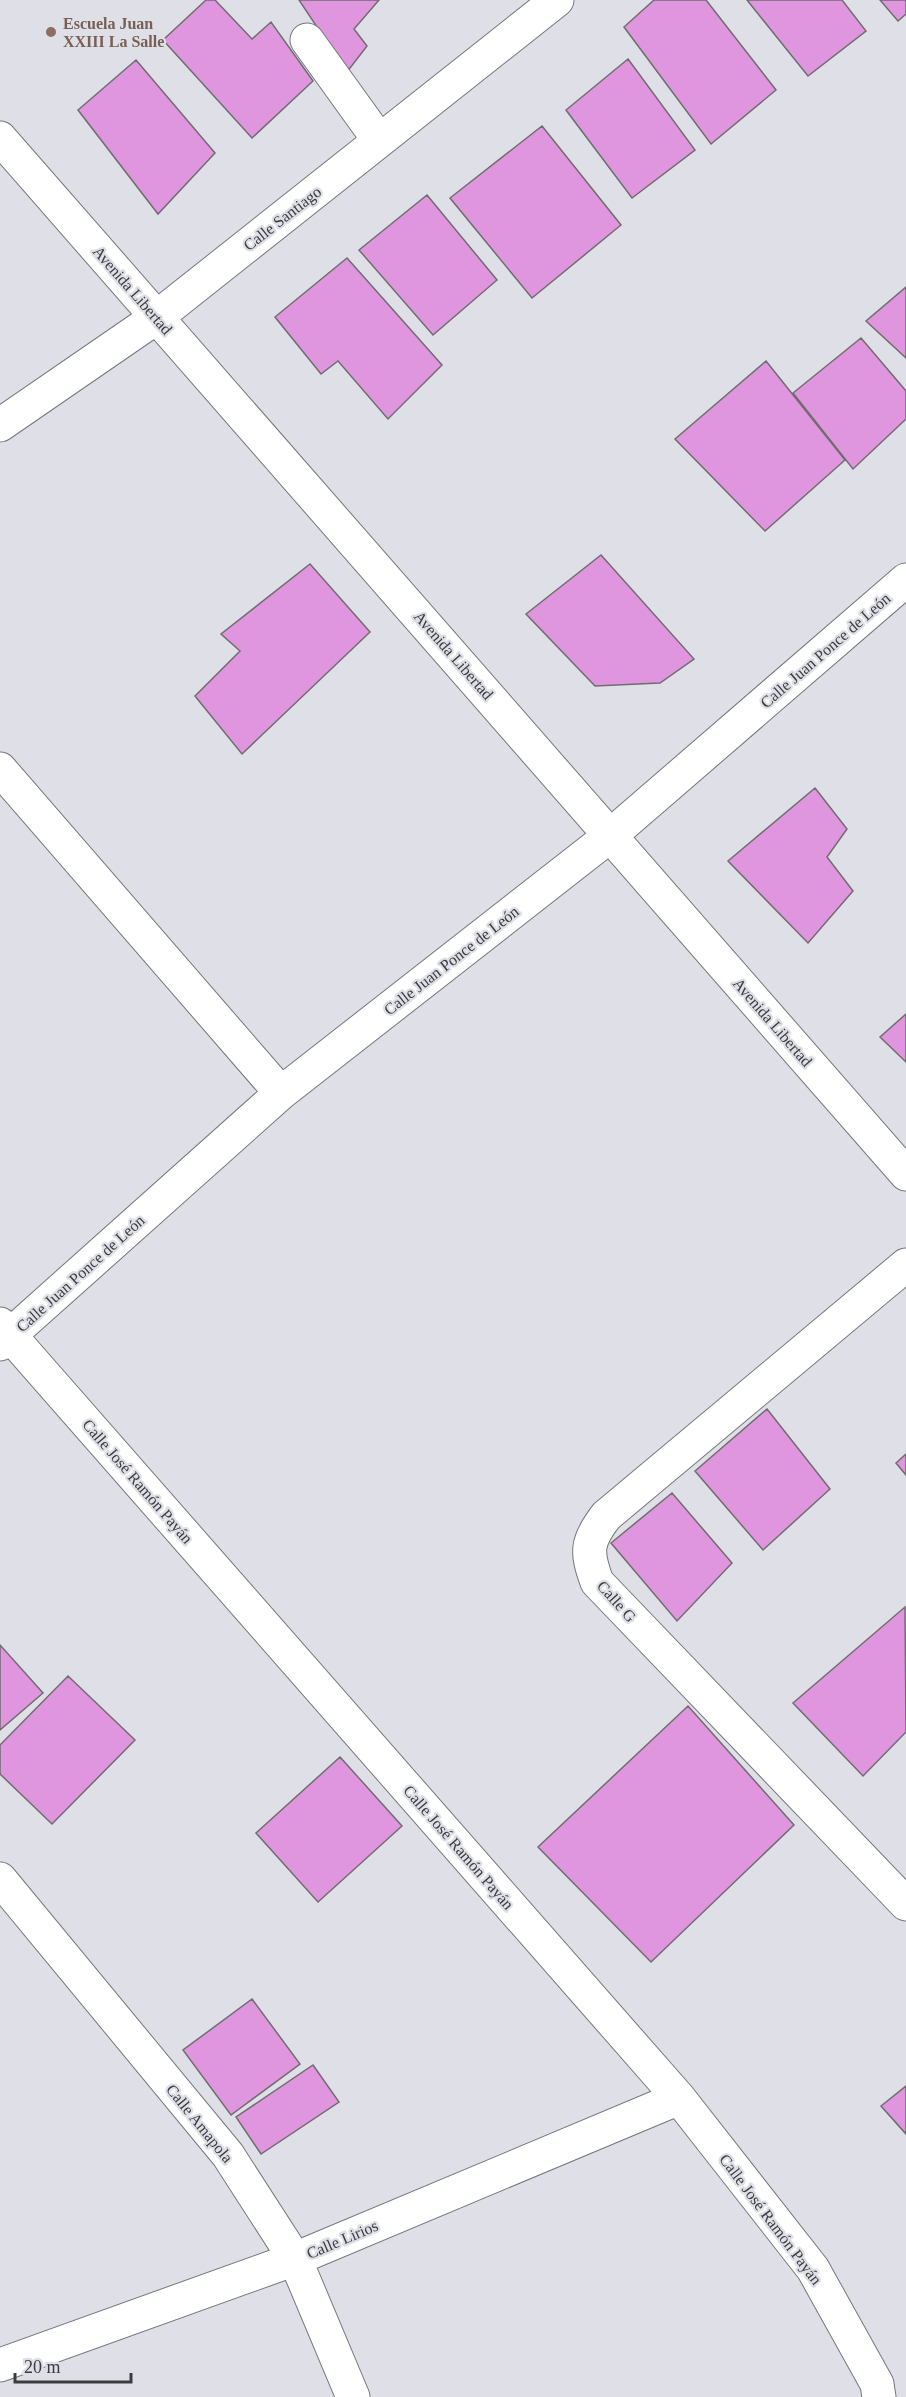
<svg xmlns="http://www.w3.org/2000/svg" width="906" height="2397" font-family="'Times New Roman',serif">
	<rect width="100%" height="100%" fill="#dfe0e7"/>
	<path fill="#e096de" stroke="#716c70" stroke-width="1.5" d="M 206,0 L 215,0 L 252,39 L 271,22 L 313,81 L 252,138 L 163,40 Z
		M 299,0 L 379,0 L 354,29 L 367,46 L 347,72 Z
		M 654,0 L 706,0 L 776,90 L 711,144 L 624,27 Z
		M 747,0 L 842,0 L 866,31 L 808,76 Z
		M 880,0 L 906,0 L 906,14 L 898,21 Z
		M 628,59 L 695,150 L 632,198 L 566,110 Z
		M 136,60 L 215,153 L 158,214 L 78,110 Z
		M 542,126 L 621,225 L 532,298 L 450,198 Z
		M 427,195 L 497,280 L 433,335 L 359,250 Z
		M 347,258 L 442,365 L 388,419 L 338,361 L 321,374 L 275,317 Z
		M 906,287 L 906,358 L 866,321 Z
		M 861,338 L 906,391 L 906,419 L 853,469 L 793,393 Z
		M 766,361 L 845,460 L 765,531 L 675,439 Z
		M 601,555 L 694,659 L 660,683 L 595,686 L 526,614 Z
		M 310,564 L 370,632 L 242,754 L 195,696 L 240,651 L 221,634 Z
		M 815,788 L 847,829 L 827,857 L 853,891 L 808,943 L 728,861 Z
		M 906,1014 L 906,1062 L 880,1037 Z
		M 767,1409 L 830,1489 L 763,1550 L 695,1471 Z
		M 906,1454 L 906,1475 L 896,1463 Z
		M 672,1493 L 732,1563 L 677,1621 L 611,1543 Z
		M 905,1607 L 906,1732 L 863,1776 L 793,1703 Z
		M 0,1645 L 43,1693 L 0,1730 Z
		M 68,1676 L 135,1740 L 52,1824 L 0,1774 L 0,1745 Z
		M 688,1706 L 794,1825 L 651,1962 L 538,1847 Z
		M 340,1757 L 402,1826 L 318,1902 L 256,1833 Z
		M 252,1999 L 300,2064 L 231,2115 L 183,2050 Z
		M 313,2065 L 339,2102 L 261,2154 L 236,2117 Z
		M 906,2086 L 906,2134 L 881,2106 Z"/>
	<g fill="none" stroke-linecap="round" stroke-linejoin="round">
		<defs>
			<path id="minor" d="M 307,40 L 379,140
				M 0,138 L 906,1174
				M 0,425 L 157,317 L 557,0
				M 0,769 L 281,1093
				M 906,1265 L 606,1516 C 586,1542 586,1552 597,1582 L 906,1904
				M 0,1324 L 679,2098 L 813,2269 L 877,2384 L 879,2397
				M 0,1344 L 281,1093 L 611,835 L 906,580
				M 0,1879 L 228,2155 L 295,2259 L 353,2397
				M 0,2365 L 295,2259 L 679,2098"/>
		</defs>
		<use href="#minor" stroke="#75777d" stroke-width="35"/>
		<use href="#minor" stroke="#fff" stroke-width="33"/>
	</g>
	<circle fill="#8d6e63" stroke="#dfe0e7" stroke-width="2" cx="51" cy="32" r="6"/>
	<g text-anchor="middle" stroke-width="4.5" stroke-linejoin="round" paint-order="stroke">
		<g font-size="16" font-weight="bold" fill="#785e54" stroke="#dfe0e7" text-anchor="start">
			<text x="63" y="29">Escuela Juan<tspan x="63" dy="18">XXIII La Salle</tspan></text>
		</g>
		<g font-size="16" fill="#3b3c3e" stroke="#dfe0e7">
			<text transform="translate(282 218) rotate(-38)" y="6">Calle Santiago</text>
			<text transform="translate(133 290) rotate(49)" y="6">Avenida Libertad</text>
			<text transform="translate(825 650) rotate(-41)" y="6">Calle Juan Ponce de León</text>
			<text transform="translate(454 655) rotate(49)" y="6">Avenida Libertad</text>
			<text transform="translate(451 960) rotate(-38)" y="6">Calle Juan Ponce de León</text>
			<text transform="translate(773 1022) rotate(49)" y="6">Avenida Libertad</text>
			<text transform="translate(80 1273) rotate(-42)" y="6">Calle Juan Ponce de León</text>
			<text transform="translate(138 1481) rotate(49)" y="6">Calle José Ramón Payán</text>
			<text transform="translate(617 1601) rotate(48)" y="6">Calle G</text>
			<text transform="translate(459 1847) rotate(49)" y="6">Calle José Ramón Payán</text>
			<text transform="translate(200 2123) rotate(51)" y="6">Calle Amapola</text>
			<text transform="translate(771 2219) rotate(53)" y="6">Calle José Ramón Payán</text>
			<text transform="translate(342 2239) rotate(-23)" y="6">Calle Lirios</text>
		</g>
	</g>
	<path d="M15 2373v9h116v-9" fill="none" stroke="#3b3c3e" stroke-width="3"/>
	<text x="24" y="2373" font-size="18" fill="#3b3c3e" stroke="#dfe0e7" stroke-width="4.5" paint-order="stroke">20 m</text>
</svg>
